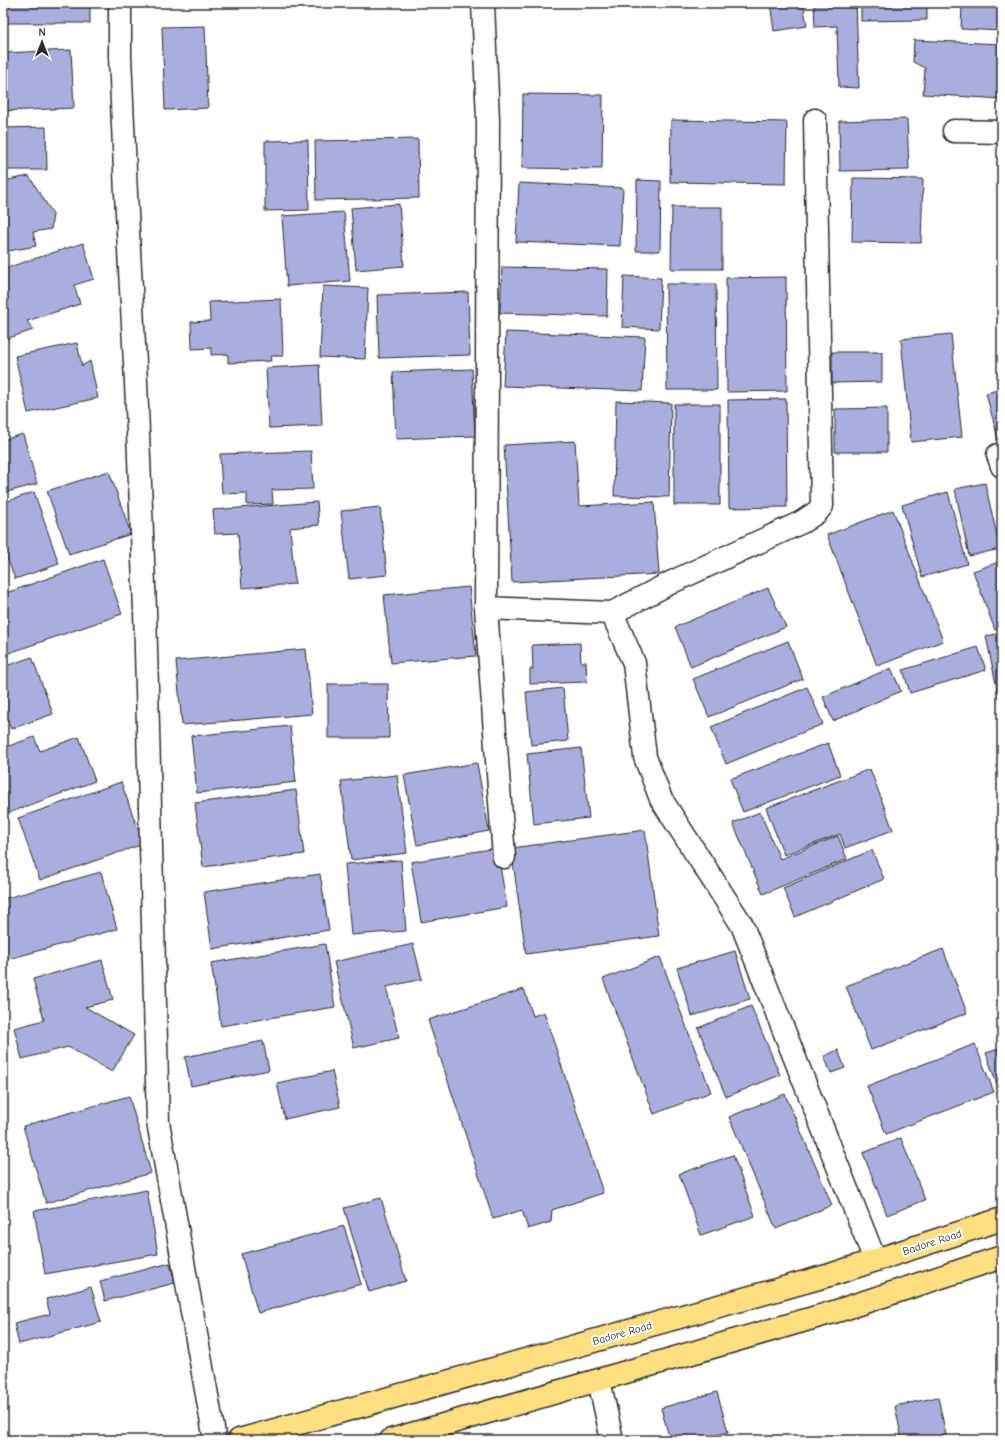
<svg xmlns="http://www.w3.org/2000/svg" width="1005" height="1443" font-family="'Comic Neue',sans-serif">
	<rect width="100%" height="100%" fill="#fff"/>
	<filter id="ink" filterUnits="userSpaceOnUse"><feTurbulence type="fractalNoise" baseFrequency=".025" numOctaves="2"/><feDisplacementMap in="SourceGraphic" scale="8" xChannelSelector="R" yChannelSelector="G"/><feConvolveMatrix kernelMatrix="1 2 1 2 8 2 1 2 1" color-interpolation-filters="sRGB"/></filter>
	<g filter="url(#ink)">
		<path fill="#abadde" stroke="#2b2b2b" d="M 3,3 L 90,3 L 90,23 L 3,23 Z
			M 770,3 L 803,3 L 807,26 L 774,31 Z
			M 814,3 L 856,3 L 859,88 L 839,87 L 837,26 L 815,27 Z
			M 861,3 L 927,3 L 927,20 L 861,21 Z
			M 962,3 L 1002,3 L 1002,31 L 961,29 Z
			M 205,26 L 208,108 L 165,110 L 162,27 Z
			M 914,40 L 1002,44 L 1002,99 L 923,94 L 925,68 L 913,62 Z
			M 71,50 L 74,108 L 3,111 L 3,53 Z
			M 523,94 L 603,95 L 602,169 L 522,168 Z
			M 907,119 L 909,170 L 840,171 L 839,121 Z
			M 671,120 L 787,122 L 786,184 L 670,182 Z
			M 46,127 L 47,170 L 3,170 L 3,128 Z
			M 418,139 L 419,198 L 316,200 L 315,141 Z
			M 308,140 L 309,210 L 265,211 L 265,141 Z
			M 29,176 L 53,214 L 51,229 L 33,232 L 36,246 L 3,252 L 3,181 Z
			M 853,178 L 923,179 L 921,243 L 852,242 Z
			M 637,180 L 661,181 L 660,251 L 636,251 Z
			M 519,183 L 623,188 L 620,246 L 516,242 Z
			M 399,204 L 404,266 L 356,270 L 351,208 Z
			M 672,207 L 722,207 L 722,269 L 671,269 Z
			M 344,212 L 350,281 L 287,286 L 282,216 Z
			M 83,243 L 94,279 L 74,285 L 80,304 L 27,321 L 33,330 L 3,340 L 3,269 Z
			M 502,267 L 608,269 L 607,316 L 500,313 Z
			M 624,276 L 661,278 L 659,329 L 622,327 Z
			M 786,277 L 787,391 L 727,392 L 726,278 Z
			M 666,284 L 716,284 L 717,390 L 667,390 Z
			M 323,286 L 368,288 L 365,359 L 320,357 Z
			M 468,292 L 470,355 L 379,358 L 377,295 Z
			M 281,299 L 283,356 L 270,356 L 271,361 L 228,363 L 228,354 L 211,355 L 211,348 L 192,349 L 191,322 L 210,321 L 209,302 Z
			M 506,332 L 645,337 L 642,391 L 503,386 Z
			M 951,334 L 962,437 L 911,442 L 901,339 Z
			M 77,343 L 82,366 L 90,361 L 98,398 L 28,413 L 15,356 Z
			M 832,352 L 882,352 L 882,382 L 832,383 Z
			M 319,365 L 322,426 L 269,428 L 266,368 Z
			M 472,369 L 475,436 L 396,439 L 393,372 Z
			M 1002,389 L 1002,438 L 998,439 L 986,393 Z
			M 786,399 L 787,507 L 729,508 L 728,400 Z
			M 616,401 L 671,403 L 669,497 L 614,496 Z
			M 674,404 L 720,404 L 720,505 L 674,505 Z
			M 887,408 L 887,452 L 835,452 L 835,409 Z
			M 23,434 L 37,484 L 3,493 L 3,440 Z
			M 575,441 L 579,506 L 654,502 L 659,574 L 512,582 L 504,445 Z
			M 311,451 L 313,489 L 272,490 L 273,504 L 247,505 L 247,493 L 222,494 L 220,454 Z
			M 109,471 L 131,534 L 69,554 L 47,491 Z
			M 985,483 L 1000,549 L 969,556 L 955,489 Z
			M 34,492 L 59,564 L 15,579 L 3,547 L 3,518 L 6,516 L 3,503 Z
			M 948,492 L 967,564 L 922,577 L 902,505 Z
			M 317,502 L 319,525 L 290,528 L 295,584 L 242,588 L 238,533 L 215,534 L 213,510 Z
			M 380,507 L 387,575 L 349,579 L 341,511 Z
			M 893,510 L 943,641 L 877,666 L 827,535 Z
			M 103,559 L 122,614 L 3,655 L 3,594 Z
			M 1002,561 L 1002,627 L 995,630 L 973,571 Z
			M 469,587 L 476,656 L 391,663 L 384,595 Z
			M 768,588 L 786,627 L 691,667 L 675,627 Z
			M 1002,633 L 1002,702 L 1000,703 L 986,636 Z
			M 788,641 L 803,679 L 709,717 L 693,679 Z
			M 580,643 L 581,662 L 586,662 L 587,682 L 530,684 L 530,669 L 533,669 L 532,645 Z
			M 978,647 L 986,670 L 910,693 L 903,670 Z
			M 306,649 L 312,714 L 182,725 L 176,661 Z
			M 32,657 L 53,714 L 11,729 L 3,708 L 3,667 Z
			M 891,668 L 901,691 L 833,721 L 823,697 Z
			M 328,684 L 388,684 L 389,738 L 328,738 Z
			M 807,687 L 823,724 L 726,764 L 711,727 Z
			M 563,688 L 568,741 L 531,745 L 526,692 Z
			M 290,726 L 296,782 L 197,793 L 191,736 Z
			M 34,737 L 40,751 L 79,737 L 95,781 L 3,815 L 3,748 Z
			M 828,743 L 840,775 L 743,812 L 730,779 Z
			M 581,748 L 589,818 L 534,824 L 527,754 Z
			M 477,763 L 489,831 L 417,845 L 404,775 Z
			M 870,769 L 893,830 L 845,848 L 840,834 L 784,855 L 766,808 Z
			M 397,775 L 407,853 L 351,860 L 341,781 Z
			M 121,782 L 143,844 L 40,880 L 18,818 Z
			M 296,790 L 304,854 L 203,867 L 195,803 Z
			M 760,812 L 780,859 L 838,836 L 847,859 L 763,894 L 733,823 Z
			M 645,830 L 659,936 L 526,954 L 511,848 Z
			M 497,848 L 507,907 L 421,922 L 411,862 Z
			M 872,850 L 884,879 L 795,917 L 783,888 Z
			M 401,860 L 406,931 L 351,935 L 345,864 Z
			M 101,872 L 117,929 L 5,960 L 3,955 L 3,899 Z
			M 320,874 L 329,930 L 212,949 L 204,892 Z
			M 325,944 L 335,1007 L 221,1026 L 211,963 Z
			M 413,944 L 422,979 L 386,987 L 399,1038 L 354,1048 L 334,962 Z
			M 943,949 L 967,1013 L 871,1050 L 846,986 Z
			M 735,951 L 750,999 L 692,1016 L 677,968 Z
			M 660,957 L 711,1092 L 654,1114 L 603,979 Z
			M 102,960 L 113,1000 L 85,1007 L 134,1035 L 112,1072 L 68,1047 L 22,1059 L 14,1028 L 44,1020 L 33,979 Z
			M 524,989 L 533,1016 L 544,1012 L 603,1193 L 552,1210 L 551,1222 L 528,1229 L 522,1210 L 493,1219 L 428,1020 Z
			M 751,1006 L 780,1075 L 726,1097 L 698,1028 Z
			M 263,1041 L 269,1070 L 191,1086 L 185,1057 Z
			M 975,1044 L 994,1092 L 886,1134 L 867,1086 Z
			M 1002,1048 L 1002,1099 L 986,1053 Z
			M 838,1050 L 845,1068 L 831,1073 L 824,1056 Z
			M 332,1071 L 340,1107 L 285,1119 L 277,1083 Z
			M 785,1094 L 832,1205 L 776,1229 L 729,1117 Z
			M 129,1096 L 151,1173 L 46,1203 L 23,1126 Z
			M 901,1138 L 925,1200 L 887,1215 L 863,1153 Z
			M 733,1155 L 755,1216 L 701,1235 L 679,1174 Z
			M 147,1190 L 158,1254 L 45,1274 L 34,1211 Z
			M 381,1198 L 406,1281 L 369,1292 L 344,1208 Z
			M 344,1226 L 361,1284 L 258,1313 L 241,1254 Z
			M 170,1263 L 175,1283 L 105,1301 L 100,1281 Z
			M 3,1271 L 6,1281 L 3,1282 Z
			M 91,1287 L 101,1322 L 19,1344 L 14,1323 L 50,1314 L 46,1299 Z
			M 717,1392 L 728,1432 L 700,1440 L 670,1440 L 661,1408 Z
			M 938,1397 L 947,1440 L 902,1440 L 895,1406 Z"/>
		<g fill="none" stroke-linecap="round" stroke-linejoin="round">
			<defs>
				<path id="minor" d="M 120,3 L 120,56 L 126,194 L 136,382 L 145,610 L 158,1122 L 215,1440
					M 483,3 L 488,120 L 486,608 L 504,857
					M 954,131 L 1002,132
					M 998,455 L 1002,466
					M 486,608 L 612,613 L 672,582 L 802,522 L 817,512 L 822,506 L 815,120
					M 612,613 L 634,663 L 645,757 L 661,799 L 742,925 L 875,1260
					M 599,1380 L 612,1440"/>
				<path id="major" d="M 239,1440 L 830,1275 L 1002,1219
					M 391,1440 L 837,1311 L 1002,1257"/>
			</defs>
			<use href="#minor" stroke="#2b2b2b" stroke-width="25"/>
			<use href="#major" stroke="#2b2b2b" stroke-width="25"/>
			<use href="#minor" stroke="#fff" stroke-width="22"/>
			<use href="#major" stroke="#fedf80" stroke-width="22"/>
		</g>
	</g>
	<g text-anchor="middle" stroke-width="4" stroke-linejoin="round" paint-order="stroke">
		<g font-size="11" fill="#2b2b2b" stroke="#fff">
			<text transform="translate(932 1242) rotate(-18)" y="4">Badore Road</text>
			<text transform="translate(622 1333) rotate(-16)" y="4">Badore Road</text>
		</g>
	</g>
	<rect width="1005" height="1443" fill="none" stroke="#fff" stroke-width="16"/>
	<rect x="8" y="8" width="989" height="1427" fill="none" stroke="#2b2b2b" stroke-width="1.5" filter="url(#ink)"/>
	<g transform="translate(42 42)" stroke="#ffffff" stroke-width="3" paint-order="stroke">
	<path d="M0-3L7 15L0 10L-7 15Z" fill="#2b2b2b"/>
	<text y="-6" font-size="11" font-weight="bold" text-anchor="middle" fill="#2b2b2b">N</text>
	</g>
</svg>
